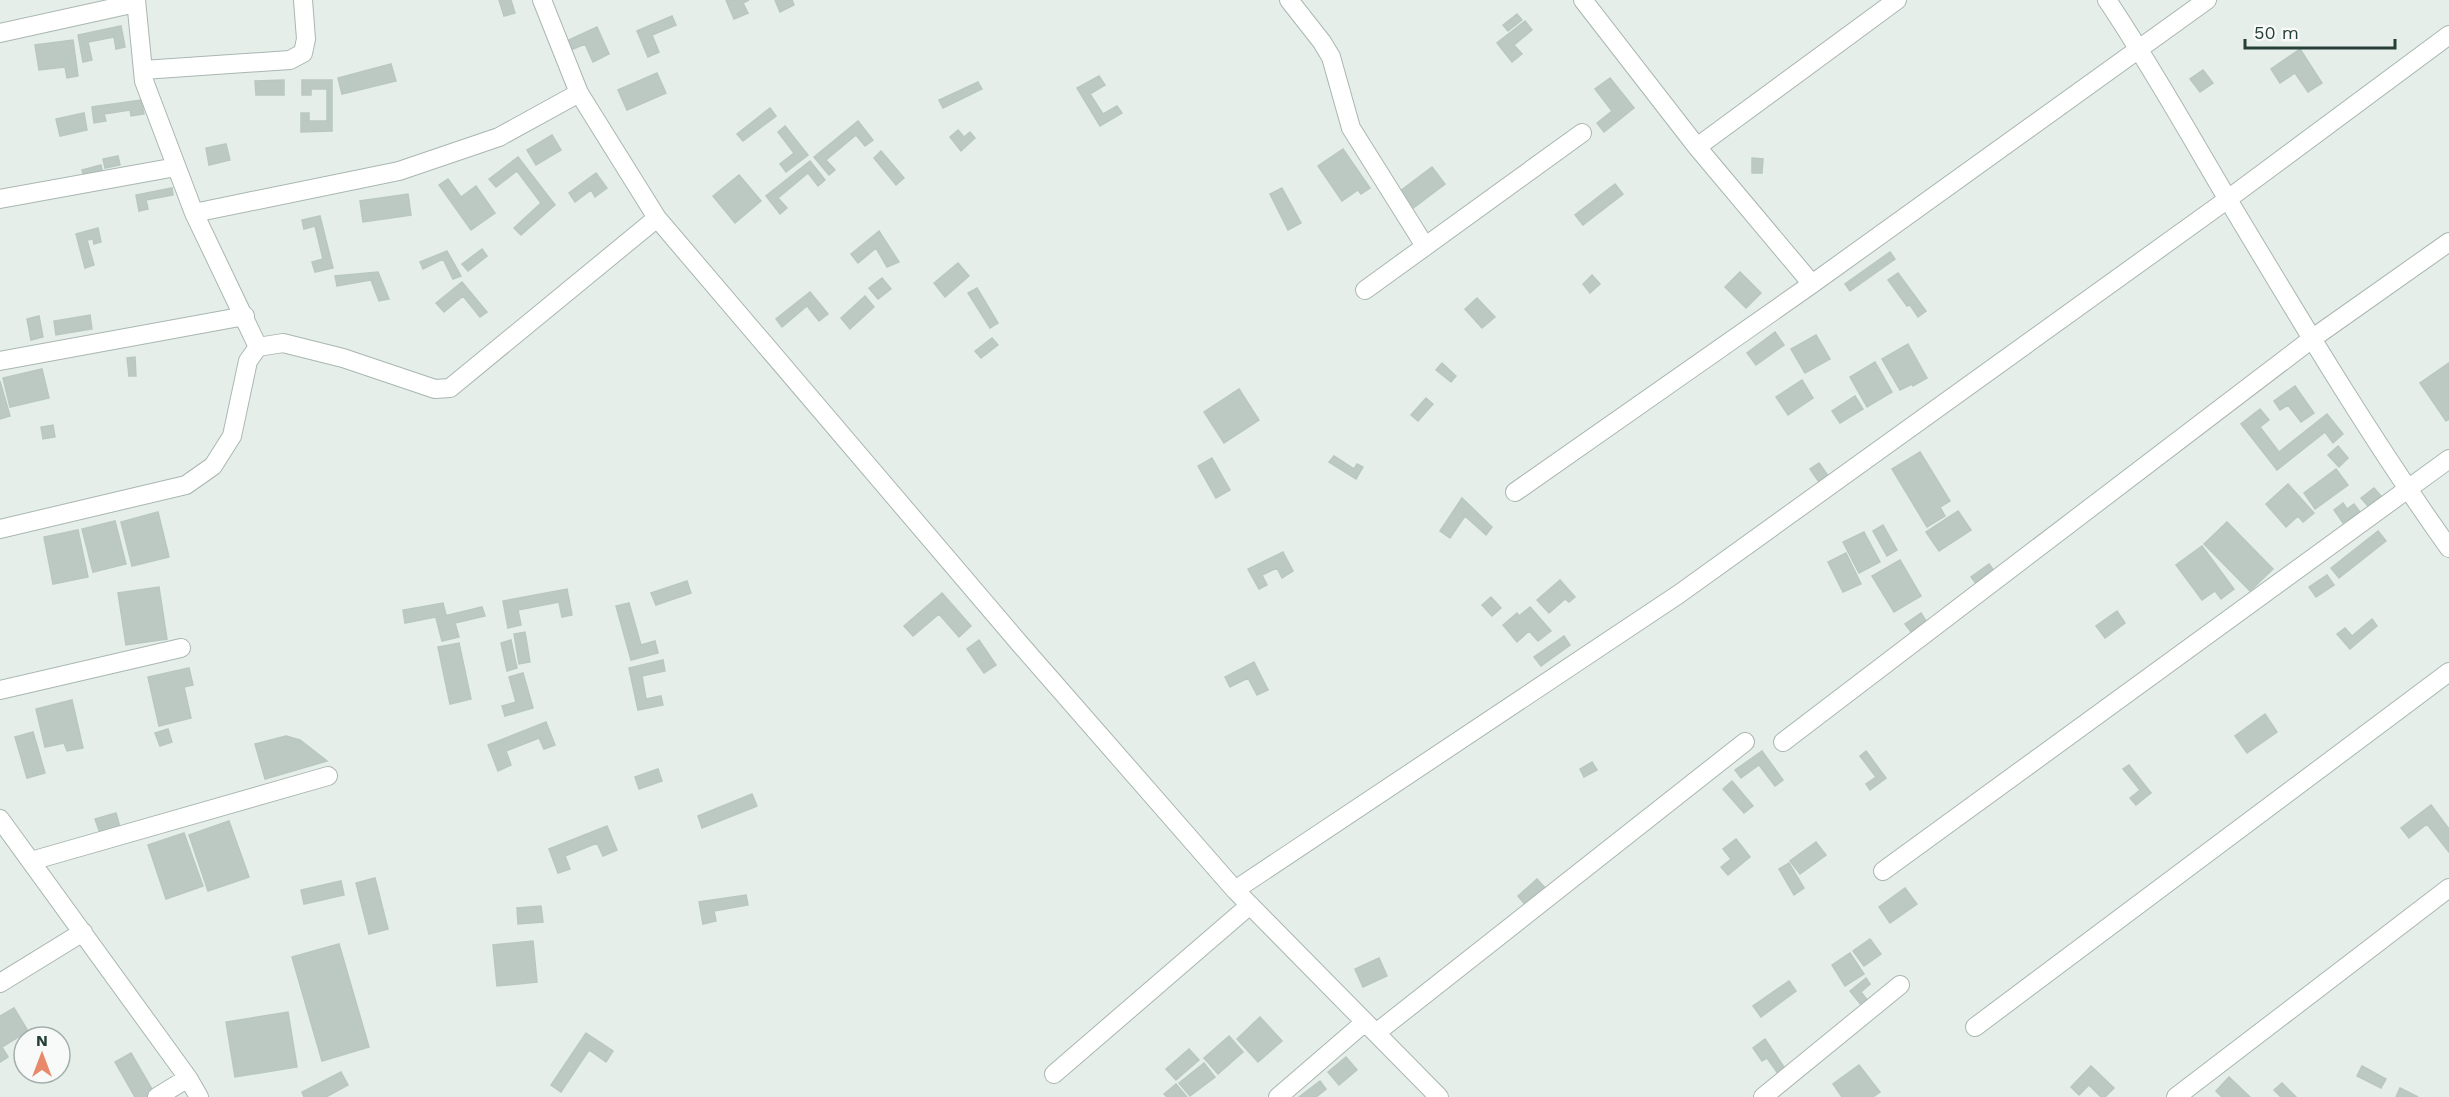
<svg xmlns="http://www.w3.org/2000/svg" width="2449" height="1097" font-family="'Work Sans',sans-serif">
	<rect width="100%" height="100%" fill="#e6eeea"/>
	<path fill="#bcc9c3" stroke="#b9c7c1" stroke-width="1.5" d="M 499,0 L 511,0 L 515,13 L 504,16 Z
		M 726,0 L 749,0 L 743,3 L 748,13 L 734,19 Z
		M 775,0 L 792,0 L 794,5 L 780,12 Z
		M 1517,14 L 1522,20 L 1508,31 L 1503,25 Z
		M 672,16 L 676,25 L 652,35 L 659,52 L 648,57 L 637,31 Z
		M 1525,21 L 1532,30 L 1514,45 L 1522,54 L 1512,62 L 1497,43 Z
		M 121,26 L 125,47 L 116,49 L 114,37 L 88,42 L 92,60 L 83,62 L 78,35 Z
		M 597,27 L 609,54 L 593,62 L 585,44 L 566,52 L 562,43 Z
		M 73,40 L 78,76 L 67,78 L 65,67 L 39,70 L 35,45 Z
		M 2300,49 L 2322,83 L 2308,92 L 2295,73 L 2280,83 L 2271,69 Z
		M 391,64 L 396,81 L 342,94 L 338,78 Z
		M 2203,70 L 2213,83 L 2200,92 L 2190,79 Z
		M 657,73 L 666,93 L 627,110 L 618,90 Z
		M 1099,76 L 1105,85 L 1090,94 L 1103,114 L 1117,106 L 1122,113 L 1100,126 L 1077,88 Z
		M 1610,78 L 1634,108 L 1604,132 L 1597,123 L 1612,111 L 1595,89 Z
		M 284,80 L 284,95 L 256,95 L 255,81 Z
		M 302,80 L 332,80 L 332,131 L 301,132 L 301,113 L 309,113 L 309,121 L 327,121 L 327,89 L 311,89 L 311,95 L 302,95 Z
		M 978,82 L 982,89 L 943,108 L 939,100 Z
		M 141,100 L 144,114 L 131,116 L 130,110 L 104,114 L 106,121 L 94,123 L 92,107 Z
		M 770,108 L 776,116 L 743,141 L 737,134 Z
		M 84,113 L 87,130 L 60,136 L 56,119 Z
		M 858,121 L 873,140 L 865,146 L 856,135 L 826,160 L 835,170 L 829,175 L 814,157 Z
		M 785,126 L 808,155 L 786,172 L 780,164 L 794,153 L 778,132 Z
		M 958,130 L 964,137 L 970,132 L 975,138 L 961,151 L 950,137 Z
		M 552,135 L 561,150 L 536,165 L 527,150 Z
		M 226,144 L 230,160 L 209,165 L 206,148 Z
		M 1343,149 L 1370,188 L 1361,194 L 1358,190 L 1342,201 L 1318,166 Z
		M 881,151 L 904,178 L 896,185 L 874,158 Z
		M 118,156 L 120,165 L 105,168 L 103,159 Z
		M 518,157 L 555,205 L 521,235 L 514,228 L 541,203 L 517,171 L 496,187 L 489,179 Z
		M 1752,158 L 1763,159 L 1762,173 L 1752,173 Z
		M 810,161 L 825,180 L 818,186 L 808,173 L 778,198 L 787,208 L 780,214 L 766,196 Z
		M 101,165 L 103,174 L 84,179 L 82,170 Z
		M 1432,167 L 1445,184 L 1412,209 L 1399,192 Z
		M 596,173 L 607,188 L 595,197 L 591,190 L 575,202 L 569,193 Z
		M 739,175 L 761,201 L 735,223 L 713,196 Z
		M 448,179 L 461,197 L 476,186 L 495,213 L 471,230 L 439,185 Z
		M 1615,184 L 1623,194 L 1583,225 L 1575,215 Z
		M 172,188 L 173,195 L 146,200 L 148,209 L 139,211 L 136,195 Z
		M 1282,188 L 1301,223 L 1288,230 L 1270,194 Z
		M 408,194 L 411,215 L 363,222 L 360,201 Z
		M 320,216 L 333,268 L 315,272 L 312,262 L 323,259 L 315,226 L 304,229 L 302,220 Z
		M 98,228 L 101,242 L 94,244 L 93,239 L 87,240 L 94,265 L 85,268 L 76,234 Z
		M 879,231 L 899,262 L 887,267 L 876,248 L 858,263 L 851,254 Z
		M 482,249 L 487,256 L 468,271 L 462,264 Z
		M 447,251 L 461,276 L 453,279 L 443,259 L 423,269 L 420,262 Z
		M 1890,252 L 1895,259 L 1850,291 L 1845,284 Z
		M 958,263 L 969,276 L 945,297 L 934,283 Z
		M 378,272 L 389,299 L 379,301 L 371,280 L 337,286 L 335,276 Z
		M 1740,272 L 1761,293 L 1746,308 L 1725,287 Z
		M 1898,273 L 1926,311 L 1918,317 L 1910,305 L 1907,306 L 1888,280 Z
		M 1592,275 L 1600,284 L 1590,293 L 1583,284 Z
		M 882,278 L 891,289 L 878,299 L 869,288 Z
		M 462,282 L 487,312 L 480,317 L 463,296 L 444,312 L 436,303 Z
		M 977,288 L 998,323 L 990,328 L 968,293 Z
		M 810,292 L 828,314 L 819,321 L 807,306 L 782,327 L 776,319 Z
		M 865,296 L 874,307 L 850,329 L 841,318 Z
		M 1477,298 L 1495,317 L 1482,328 L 1465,309 Z
		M 90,315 L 92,329 L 56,335 L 54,321 Z
		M 39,316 L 43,337 L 31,340 L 27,319 Z
		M 1775,332 L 1784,345 L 1756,365 L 1747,353 Z
		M 1816,335 L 1830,359 L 1805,373 L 1791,349 Z
		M 992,338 L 998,345 L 981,358 L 975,351 Z
		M 1908,344 L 1927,378 L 1913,386 L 1912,384 L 1900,390 L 1882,359 Z
		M 135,357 L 136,376 L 129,376 L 127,358 Z
		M 1875,362 L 1892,392 L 1867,407 L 1850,377 Z
		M 1442,363 L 1456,376 L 1451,382 L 1436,370 Z
		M 2449,363 L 2449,419 L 2446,421 L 2420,383 Z
		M 42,369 L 49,398 L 10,407 L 3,378 Z
		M 1802,380 L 1813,398 L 1788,415 L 1776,397 Z
		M 0,381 L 10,416 L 0,419 Z
		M 2295,386 L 2314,413 L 2301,422 L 2288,405 L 2280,410 L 2274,401 Z
		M 1239,389 L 1259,420 L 1224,443 L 1204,412 Z
		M 1855,396 L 1863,409 L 1840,423 L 1832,411 Z
		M 1426,398 L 1433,404 L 1418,421 L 1411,415 Z
		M 2260,409 L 2269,420 L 2260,427 L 2279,452 L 2327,414 L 2343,434 L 2333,443 L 2325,432 L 2277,470 L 2241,424 Z
		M 53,425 L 55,437 L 43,439 L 41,427 Z
		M 2338,446 L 2348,458 L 2339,467 L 2328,455 Z
		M 1920,452 L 1950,501 L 1940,507 L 1945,516 L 1927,527 L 1892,469 Z
		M 1334,456 L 1354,469 L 1357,464 L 1363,467 L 1356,479 L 1329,462 Z
		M 1212,458 L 1230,490 L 1216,498 L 1198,466 Z
		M 1819,463 L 1832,481 L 1823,488 L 1810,469 Z
		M 2336,469 L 2348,485 L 2315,509 L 2304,493 Z
		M 2288,484 L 2314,513 L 2303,522 L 2298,516 L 2286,527 L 2266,504 Z
		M 2374,488 L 2381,496 L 2368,506 L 2361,498 Z
		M 1462,498 L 1492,527 L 1486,535 L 1465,516 L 1450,538 L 1440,531 Z
		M 2343,503 L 2347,509 L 2354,504 L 2360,512 L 2343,523 L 2334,510 Z
		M 1958,511 L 1971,530 L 1939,551 L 1926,532 Z
		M 158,512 L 169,557 L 132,566 L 121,522 Z
		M 115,521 L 126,564 L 93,572 L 82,529 Z
		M 2227,522 L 2273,569 L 2250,591 L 2204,544 Z
		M 1883,525 L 1897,550 L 1887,556 L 1873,531 Z
		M 78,530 L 88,577 L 53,584 L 44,537 Z
		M 2378,531 L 2386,541 L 2339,578 L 2331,568 Z
		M 1864,532 L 1880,562 L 1859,573 L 1843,542 Z
		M 2202,546 L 2234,589 L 2221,599 L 2215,591 L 2202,600 L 2176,565 Z
		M 1283,552 L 1293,571 L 1282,578 L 1277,568 L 1262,575 L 1267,585 L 1259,589 L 1248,569 Z
		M 1846,553 L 1861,584 L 1843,592 L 1828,562 Z
		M 1900,560 L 1921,596 L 1894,612 L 1872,576 Z
		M 1989,564 L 1995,572 L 1977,585 L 1971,577 Z
		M 2327,575 L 2334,585 L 2316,597 L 2309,587 Z
		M 1560,580 L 1575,597 L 1569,602 L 1565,599 L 1549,613 L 1537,600 Z
		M 687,581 L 691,593 L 656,605 L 651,593 Z
		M 159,587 L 167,639 L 126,645 L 118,593 Z
		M 567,589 L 572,615 L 562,617 L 559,602 L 518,610 L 521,625 L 508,628 L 503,601 Z
		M 942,593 L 971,626 L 959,637 L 939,614 L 913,636 L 904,626 Z
		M 1491,597 L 1501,608 L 1492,616 L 1482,605 Z
		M 443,603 L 446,615 L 405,623 L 403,610 Z
		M 629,603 L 641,645 L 655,641 L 658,653 L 631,660 L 616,606 Z
		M 482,607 L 485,616 L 455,623 L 459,637 L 442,641 L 436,618 Z
		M 1530,607 L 1551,631 L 1538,641 L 1529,631 L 1517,642 L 1503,625 L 1517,613 L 1519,616 Z
		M 2117,611 L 2125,623 L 2105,638 L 2096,626 Z
		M 1921,613 L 1926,621 L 1911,632 L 1905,624 Z
		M 2372,619 L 2377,626 L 2350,649 L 2337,634 L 2345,628 L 2352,636 Z
		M 525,632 L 530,662 L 519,664 L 514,634 Z
		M 1564,636 L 1570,645 L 1541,666 L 1534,657 Z
		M 511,640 L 517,668 L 507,671 L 501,643 Z
		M 979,640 L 996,665 L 984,673 L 967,649 Z
		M 459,643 L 471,699 L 450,704 L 438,647 Z
		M 663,660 L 665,671 L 642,676 L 646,699 L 661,696 L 663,705 L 638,710 L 629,668 Z
		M 1254,662 L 1268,690 L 1257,695 L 1248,678 L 1230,687 L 1225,677 Z
		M 189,668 L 193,685 L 184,687 L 191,718 L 159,726 L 148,677 Z
		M 523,673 L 533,708 L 505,716 L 502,706 L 516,702 L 509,677 Z
		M 72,700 L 83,748 L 67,751 L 64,743 L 45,747 L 36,709 Z
		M 2265,714 L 2277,732 L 2247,753 L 2235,736 Z
		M 546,722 L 555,745 L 544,749 L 539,738 L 506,751 L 511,765 L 498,771 L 488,745 Z
		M 168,729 L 172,742 L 160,746 L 155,733 Z
		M 33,732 L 45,773 L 27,778 L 15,737 Z
		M 286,736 L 300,740 L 327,761 L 265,779 L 255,744 Z
		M 1762,751 L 1783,780 L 1775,786 L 1759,765 L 1741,778 L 1735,770 Z
		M 1866,751 L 1886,778 L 1870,790 L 1866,784 L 1876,777 L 1860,756 Z
		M 1592,762 L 1597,770 L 1584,777 L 1580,769 Z
		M 2129,765 L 2151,793 L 2136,805 L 2130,798 L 2140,790 L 2123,769 Z
		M 658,769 L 662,781 L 639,789 L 635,777 Z
		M 1732,781 L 1753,806 L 1744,813 L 1723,789 Z
		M 752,794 L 757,806 L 702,828 L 698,816 Z
		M 2431,805 L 2449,829 L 2449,852 L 2427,824 L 2409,838 L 2401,828 Z
		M 116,813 L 120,827 L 100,833 L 95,819 Z
		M 229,821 L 249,877 L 208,891 L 189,835 Z
		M 607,826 L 617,850 L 603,856 L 597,843 L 565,856 L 570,869 L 558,873 L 549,849 Z
		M 184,833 L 203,886 L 166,899 L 148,845 Z
		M 1736,839 L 1750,857 L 1728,875 L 1721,867 L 1731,859 L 1723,849 Z
		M 1816,842 L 1826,855 L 1800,874 L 1790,861 Z
		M 1789,863 L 1804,888 L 1794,895 L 1779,869 Z
		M 375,878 L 388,929 L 369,934 L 356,883 Z
		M 1537,879 L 1547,890 L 1527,907 L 1518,896 Z
		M 341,881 L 344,895 L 304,904 L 301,890 Z
		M 1905,888 L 1917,904 L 1890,923 L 1879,907 Z
		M 746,895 L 748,905 L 714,911 L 716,921 L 703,924 L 699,902 Z
		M 541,906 L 543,922 L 518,924 L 517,908 Z
		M 1870,939 L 1881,954 L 1864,966 L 1853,951 Z
		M 533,941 L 537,982 L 497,986 L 493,945 Z
		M 339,944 L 369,1047 L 322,1061 L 292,957 Z
		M 1850,953 L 1864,974 L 1845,986 L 1832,965 Z
		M 1379,958 L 1387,976 L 1363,987 L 1355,969 Z
		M 1866,978 L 1870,984 L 1861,992 L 1868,1001 L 1862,1006 L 1850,991 Z
		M 1789,981 L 1796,991 L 1761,1017 L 1753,1006 Z
		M 14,1008 L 28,1031 L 2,1047 L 8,1057 L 0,1062 L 0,1016 Z
		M 288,1012 L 297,1067 L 235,1077 L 226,1022 Z
		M 1260,1017 L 1282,1041 L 1258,1062 L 1237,1039 Z
		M 586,1033 L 613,1051 L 606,1062 L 589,1050 L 561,1092 L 551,1085 Z
		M 1229,1036 L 1243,1052 L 1218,1074 L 1204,1058 Z
		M 1765,1039 L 1786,1070 L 1779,1075 L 1767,1058 L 1762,1061 L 1753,1048 Z
		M 1189,1049 L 1199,1060 L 1176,1080 L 1166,1069 Z
		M 131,1053 L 156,1096 L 154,1097 L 135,1097 L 115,1062 Z
		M 1346,1057 L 1357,1070 L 1339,1085 L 1328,1072 Z
		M 1204,1063 L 1215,1077 L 1190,1096 L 1179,1083 Z
		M 1859,1065 L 1880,1092 L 1873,1097 L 1842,1097 L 1833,1084 Z
		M 2091,1066 L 2114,1088 L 2105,1097 L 2101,1097 L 2089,1085 L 2079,1095 L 2071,1087 Z
		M 2362,1066 L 2386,1079 L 2381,1088 L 2357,1076 Z
		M 341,1072 L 348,1085 L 326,1097 L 304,1097 L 302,1092 Z
		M 2229,1077 L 2250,1097 L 2222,1097 L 2216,1091 Z
		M 1320,1081 L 1326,1089 L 1316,1097 L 1299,1097 Z
		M 2282,1083 L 2296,1097 L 2281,1097 L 2274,1090 Z
		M 1176,1084 L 1187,1097 L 1167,1097 L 1164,1094 Z
		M 2400,1088 L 2418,1097 L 2396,1097 Z"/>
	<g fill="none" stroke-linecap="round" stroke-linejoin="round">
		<defs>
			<path id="street" d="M 136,0 L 144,81 L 194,213 L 258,347
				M 542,0 L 579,93 L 657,218 L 1020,644 L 1235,890 L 1439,1097
				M 1289,0 L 1322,42 L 1331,57 L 1351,128 L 1425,246
				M 1583,0 L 1697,147 L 1812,284
				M 2107,0 C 2150,64 2188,132 2227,198 C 2298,316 2369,436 2449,548
				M 0,33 L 136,3
				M 143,70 L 290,60 L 303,53 L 306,39 L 303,0
				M 1697,147 L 1897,0
				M 0,199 L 176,167
				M 194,213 L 399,171 L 499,137 L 579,93
				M 1365,290 L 1582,133
				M 0,361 L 245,316
				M 1515,492 L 1812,284 L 2207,0
				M 0,529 L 186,485 L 213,466 L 232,436 L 248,361 L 258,347 L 283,343 L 343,358 L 435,389 L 450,388 L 657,218
				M 0,690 L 181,648
				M 1783,742 L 2313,338 L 2449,242
				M 0,819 L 188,1078 L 199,1097
				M 31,861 L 328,776
				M 1883,871 L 2449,459
				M 1235,890 L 1679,594 L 2228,199 L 2449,35
				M 0,983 L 83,932
				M 1975,1027 L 2449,672
				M 1376,1033 L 1745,742
				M 1054,1074 L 1250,905
				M 157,1097 L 188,1078
				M 1278,1097 L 1365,1022
				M 1763,1097 L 1900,985
				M 2176,1097 L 2449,888"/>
		</defs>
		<use href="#street" stroke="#a9b6b1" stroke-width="20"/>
		<use href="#street" stroke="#fff" stroke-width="18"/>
	</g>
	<g transform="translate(42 1055)"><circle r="28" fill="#f7faf9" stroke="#a3afac" stroke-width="1.5"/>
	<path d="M0-4.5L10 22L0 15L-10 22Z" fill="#e8896b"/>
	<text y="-9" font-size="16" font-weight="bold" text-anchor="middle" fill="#263f38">N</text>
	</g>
	<path d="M2245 39v9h150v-9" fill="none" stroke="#263f38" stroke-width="3"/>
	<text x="2254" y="39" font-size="18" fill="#263f38" stroke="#f7faf9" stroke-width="4.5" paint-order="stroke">50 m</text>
</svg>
